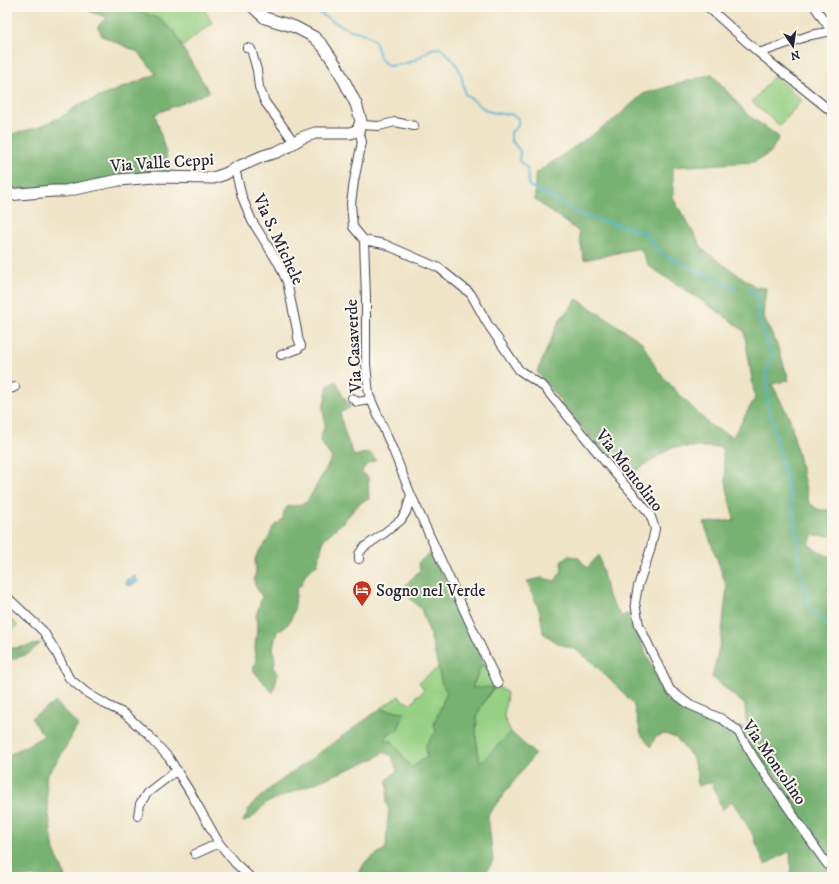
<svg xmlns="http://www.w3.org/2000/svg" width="839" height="884" font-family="'IM FELL DW Pica',serif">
	<rect width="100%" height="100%" fill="#fbf7ec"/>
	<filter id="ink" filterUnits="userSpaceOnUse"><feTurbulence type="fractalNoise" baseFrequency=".025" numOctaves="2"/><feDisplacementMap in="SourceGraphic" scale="8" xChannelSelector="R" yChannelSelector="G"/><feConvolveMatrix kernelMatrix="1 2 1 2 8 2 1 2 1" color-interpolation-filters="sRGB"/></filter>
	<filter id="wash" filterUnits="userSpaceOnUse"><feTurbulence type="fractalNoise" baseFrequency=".012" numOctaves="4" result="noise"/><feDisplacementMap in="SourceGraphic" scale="16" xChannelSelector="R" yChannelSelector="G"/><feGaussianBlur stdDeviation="0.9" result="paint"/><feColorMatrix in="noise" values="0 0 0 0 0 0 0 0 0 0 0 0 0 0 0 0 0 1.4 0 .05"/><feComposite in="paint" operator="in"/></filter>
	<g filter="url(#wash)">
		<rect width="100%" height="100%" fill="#efe4c7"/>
		<path fill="#96d084" stroke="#5c7960" d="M 138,7 L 210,7 L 205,10 L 212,23 L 182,47 L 176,34 L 133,9 Z
			M 774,76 L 802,100 L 780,126 L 752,102 Z
			M 7,618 L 18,625 L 7,635 Z
			M 485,665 L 498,687 L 507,693 L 504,717 L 511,732 L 480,763 L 476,738 L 477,715 L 485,700 L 494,688 L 471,688 L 481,666 Z
			M 438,668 L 442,684 L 447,692 L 434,724 L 436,732 L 426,744 L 427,757 L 411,768 L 392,741 L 385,740 L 389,733 L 404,712 L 380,709 L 399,696 L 403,701 L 410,703 L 415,701 L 417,695 L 420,695 L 424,689 L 419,682 Z"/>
		<path fill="#78b272" stroke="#4d6a56" d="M 89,7 L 138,7 L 134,9 L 160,19 L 176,34 L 182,47 L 209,92 L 155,114 L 172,175 L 65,188 L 7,191 L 7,135 L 36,128 L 61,117 L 77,106 L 156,74 L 138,52 L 102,36 L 98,26 L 107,17 L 91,12 Z
			M 712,74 L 747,114 L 779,137 L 770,153 L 754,162 L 673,167 L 673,198 L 704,251 L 756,287 L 766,288 L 763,316 L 777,345 L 789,380 L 772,384 L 790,419 L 809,503 L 819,510 L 832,510 L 832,536 L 812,535 L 809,545 L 828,556 L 832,557 L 832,581 L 827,595 L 832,604 L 832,877 L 791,877 L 790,851 L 765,865 L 752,833 L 732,801 L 722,810 L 712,782 L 698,786 L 696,781 L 698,776 L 692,757 L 676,738 L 665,734 L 655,737 L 651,747 L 641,734 L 633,703 L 591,661 L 575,649 L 559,644 L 543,633 L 540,612 L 527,581 L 542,578 L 555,581 L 562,571 L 561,562 L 568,556 L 578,557 L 587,568 L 599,555 L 608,596 L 621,616 L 632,613 L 640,639 L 666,701 L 720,726 L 747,727 L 745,705 L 712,677 L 721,639 L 727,587 L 704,523 L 734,520 L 727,488 L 722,447 L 672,447 L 628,476 L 622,473 L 577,422 L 537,372 L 559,321 L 577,299 L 642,342 L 657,370 L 678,393 L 711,426 L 733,437 L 755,398 L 744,331 L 723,315 L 649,266 L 640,248 L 584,260 L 578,231 L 535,200 L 535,174 L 615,119 L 643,94 Z
			M 336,381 L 343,396 L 351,407 L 340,413 L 345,434 L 354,456 L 369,452 L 376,460 C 370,463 363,465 362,473 L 368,477 L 369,499 L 360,503 L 344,521 L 324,539 L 317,565 L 306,573 L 301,585 L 297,588 C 295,601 295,621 283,629 C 281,630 279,630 277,631 L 273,648 L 275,660 L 274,669 L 278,673 L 273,693 L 253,670 L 256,660 L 255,647 L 257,629 L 256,616 L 262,597 L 255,585 L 254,579 L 256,572 L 255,559 L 258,552 L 268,540 L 273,527 L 279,523 L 283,518 L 284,511 L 288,506 L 295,506 L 307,502 L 332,458 L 320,441 L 325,423 L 323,409 L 328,386 Z
			M 432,552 L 485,665 L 481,666 L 472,688 L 494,687 L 485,700 L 477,715 L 476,738 L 480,763 L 511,732 L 535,754 L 488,815 L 493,861 L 483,877 L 357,877 L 365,862 L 386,848 L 387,827 L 389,810 L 386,803 L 388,787 L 386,781 L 397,771 L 392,756 L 383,752 L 376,758 L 266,803 L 251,819 L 243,822 L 251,805 L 272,787 L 380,709 L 405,712 L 397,731 L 389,733 L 385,740 L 392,741 L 411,768 L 427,757 L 426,744 L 436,732 L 434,724 L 447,692 L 442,684 L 431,638 L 421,609 L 401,590 L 420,570 L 418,563 Z
			M 41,643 L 28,654 L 7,661 L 7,649 L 28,646 Z
			M 56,702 L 78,725 L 60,757 L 46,777 L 48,809 L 54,851 L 66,877 L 7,877 L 7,756 L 44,736 L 31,718 Z"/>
		<path fill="#58b6d7" stroke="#3d6c89" d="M 135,576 L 138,582 L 129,586 L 126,584 L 126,580 Z"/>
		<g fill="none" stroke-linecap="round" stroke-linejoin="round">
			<path stroke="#58b6d7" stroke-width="2" d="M 315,7 C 318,15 343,27 351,30 C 358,32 365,33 371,38 C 378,42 377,50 380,57 C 381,60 385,63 388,66 L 397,65 L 408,63 L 417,59 L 431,49 L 441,48 C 445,52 449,56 453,60 C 461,69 463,82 465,94 L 487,111 L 502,114 L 510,114 L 518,118 L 518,126 L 511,132 L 511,140 L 520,151 L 519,161 L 527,168 L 529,186 L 551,197 L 581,215 L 643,232 L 660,253 L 691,268 L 735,289
				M 749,290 L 757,295 L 758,315 L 765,336 L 773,357 L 766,373 L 768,405 L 790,495 L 797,533 L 799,565 L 809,607 L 832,630"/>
		</g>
	</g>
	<g filter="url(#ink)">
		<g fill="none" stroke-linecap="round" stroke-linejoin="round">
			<defs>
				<path id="street" d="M 708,7 L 759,53 L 832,112
					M 815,7 L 831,31
					M 247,48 L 251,49 L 257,70 L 259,87 L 265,102 L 294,142
					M 759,53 L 811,35 L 832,31
					M 359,125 L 379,126 L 395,122 L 414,126
					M 358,130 L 360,134 L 362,142 L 354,181 L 351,204 L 353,227 L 364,240 L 366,298 L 366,364 L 369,395 L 393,450 L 411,495 L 406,512 L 401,520 L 383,534 L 363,548 L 359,554 L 359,559
					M 235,169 L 242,197 L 252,221 L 279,264 L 287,282 L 297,330 L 298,338 L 301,346 L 298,349 L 281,355
					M 364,240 L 384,244 L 439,268 L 471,294 L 487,323 L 519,370 L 544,387 L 606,463 L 650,514 L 655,529 L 650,551 L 638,586 L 635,603 L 639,625 L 670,690 L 690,705 L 722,719 L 737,730 L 756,761 L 824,860 L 832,870
					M 7,390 L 15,387
					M 352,398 L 357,402 L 371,400
					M 411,495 L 498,684
					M 7,597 L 43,631 L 55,650 L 69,678 L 87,693 L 107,705 L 125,714 L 149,736 L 169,758 L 190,792 L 219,843 L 235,863 L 250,877
					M 138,816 L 140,804 L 147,793 L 177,770
					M 195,854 L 219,843"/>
				<path id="secondary" d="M 7,195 L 53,191 L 65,191 L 119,180 L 154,177 L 213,178 L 225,174 L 238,167 L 263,156 L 277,152 L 287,147 L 301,138 L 315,133 L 351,133 L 358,130 L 361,121 L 356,104 L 336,65 L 323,46 L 314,37 L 295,27 L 265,18 L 253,7"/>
			</defs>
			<use href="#street" stroke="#413f50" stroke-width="10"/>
			<use href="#secondary" stroke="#413f50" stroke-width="13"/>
			<use href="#street" stroke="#fff" stroke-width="8"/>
			<use href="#secondary" stroke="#fff" stroke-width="11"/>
		</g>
	</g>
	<defs>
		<symbol id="hotel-pin" viewBox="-11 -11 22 30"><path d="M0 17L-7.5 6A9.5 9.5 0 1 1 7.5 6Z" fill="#c8321e" stroke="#fbf7ec"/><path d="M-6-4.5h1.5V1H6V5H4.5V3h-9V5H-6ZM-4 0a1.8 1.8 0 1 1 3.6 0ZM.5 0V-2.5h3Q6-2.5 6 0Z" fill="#fff"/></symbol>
	</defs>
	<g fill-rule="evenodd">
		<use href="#hotel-pin" x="351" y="579" width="22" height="30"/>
	</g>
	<g text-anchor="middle" stroke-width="4" stroke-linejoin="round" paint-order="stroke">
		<g font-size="17" fill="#22223b" stroke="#fbf7ec">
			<text transform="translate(162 162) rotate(-4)" y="6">Via Valle Ceppi</text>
			<text transform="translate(279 239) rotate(65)" y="6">Via S. Michele</text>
			<text transform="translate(353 346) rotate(-93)" y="6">Via Casaverde</text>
			<text transform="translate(630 470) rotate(52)" y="6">Via Montolino</text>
			<text transform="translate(775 762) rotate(55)" y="6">Via Montolino</text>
		</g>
		<g font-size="17" fill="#22223b" stroke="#fbf7ec" text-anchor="start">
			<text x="376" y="596">Sogno nel Verde</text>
		</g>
	</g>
	<rect width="839" height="884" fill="none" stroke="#fbf7ec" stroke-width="24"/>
	<g transform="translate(793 46) rotate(167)" stroke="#fbf7ec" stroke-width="3" paint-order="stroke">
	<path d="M0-3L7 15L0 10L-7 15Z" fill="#22223b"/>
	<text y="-6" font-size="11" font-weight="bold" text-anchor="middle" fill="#22223b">N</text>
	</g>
</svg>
